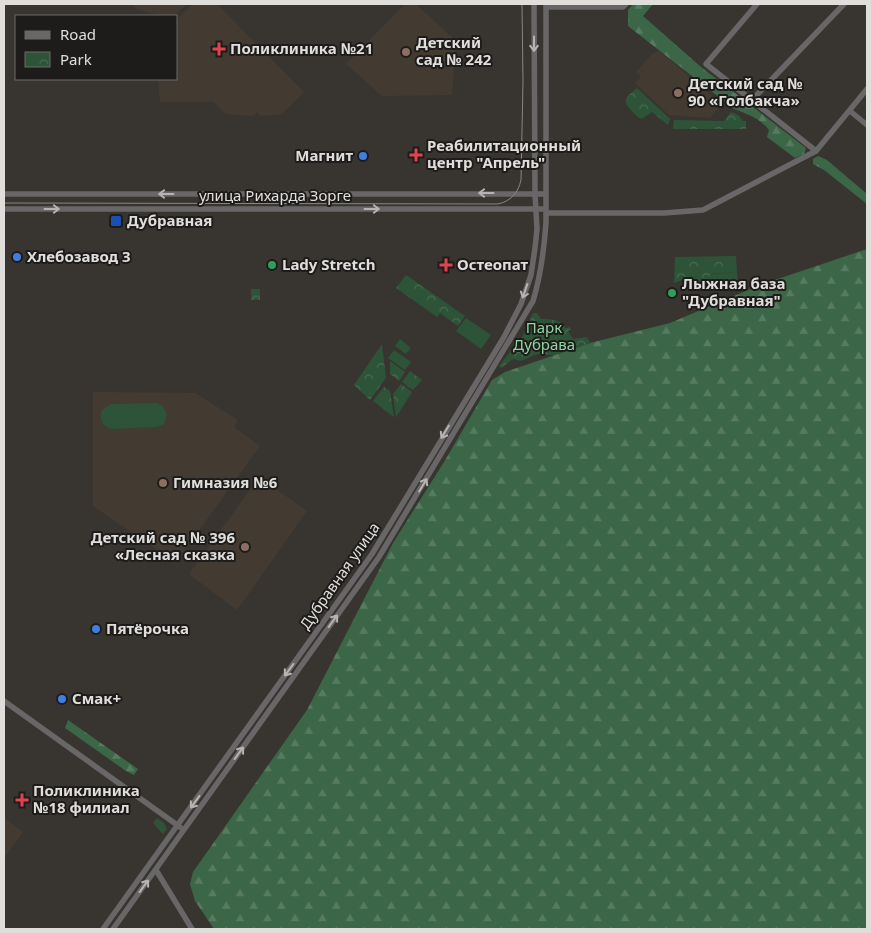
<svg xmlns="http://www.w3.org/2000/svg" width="871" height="933" font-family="'Noto Sans',sans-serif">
	<defs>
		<pattern id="grass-tufts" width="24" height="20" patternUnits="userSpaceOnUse" patternTransform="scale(1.25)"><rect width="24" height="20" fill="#2d5338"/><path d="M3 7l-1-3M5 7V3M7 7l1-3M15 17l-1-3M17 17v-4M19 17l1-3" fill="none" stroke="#4b6b54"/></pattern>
		<pattern id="forest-firs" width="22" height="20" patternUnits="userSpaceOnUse" patternTransform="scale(1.25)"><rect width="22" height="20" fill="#3b6647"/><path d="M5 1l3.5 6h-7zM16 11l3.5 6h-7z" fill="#577b61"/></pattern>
		<pattern id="park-crowns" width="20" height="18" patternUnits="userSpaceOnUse" patternTransform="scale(1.25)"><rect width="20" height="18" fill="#2d5338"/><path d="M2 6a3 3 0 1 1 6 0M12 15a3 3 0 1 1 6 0" fill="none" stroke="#4b6b54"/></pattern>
	</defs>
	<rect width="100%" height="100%" fill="#383531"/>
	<path fill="#433b32" d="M 132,4 L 187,4 L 174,16 L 161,16 L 137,9 Z
		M 193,4 L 217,4 L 304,92 L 282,114 L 261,116 L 257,112 L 253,116 L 226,114 L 214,102 L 160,102 L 158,79 L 176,79 L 176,20 Z
		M 405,4 L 416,4 L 456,41 L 452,95 L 382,96 L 346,64 Z
		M 659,51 L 722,104 L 710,118 L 669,115 L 635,83 L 641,77 L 636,72 L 652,54 Z
		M 93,392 L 195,393 L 238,420 L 234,427 L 260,446 L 176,562 L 93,506 Z
		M 259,477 L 307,511 L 237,610 L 189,574 Z
		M 4,818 L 23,832 L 4,858 Z"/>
	<path fill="url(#grass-tufts)" d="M 157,818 L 164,823 L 167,829 L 163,834 L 153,823 Z"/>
	<path fill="url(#forest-firs)" d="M 633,4 L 653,4 L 643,16 L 701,67 L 806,148 L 804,154 L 795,158 L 767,137 L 769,130 C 760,118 747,114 734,109 L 628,26 L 628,10 Z
		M 818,156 L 827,160 L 867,194 L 867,204 L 824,170 L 813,164 L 813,159 Z
		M 867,249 L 867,929 L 214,929 L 195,901 L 190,884 L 193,872 L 307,710 L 393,543 L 444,462 L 492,380 L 505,372 L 590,343 L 670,323 L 760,285 Z
		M 68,720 L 138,769 L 134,775 L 126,771 L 65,728 Z"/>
	<path fill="url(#park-crowns)" d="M 637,88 L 670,119 L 668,125 L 652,112 L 642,119 C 637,117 636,115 632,111 C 620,100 627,97 637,88 Z
		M 731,112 L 738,115 L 743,121 L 746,121 L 746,129 L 673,129 L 674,120 L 724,121 Z
		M 736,256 L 737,272 L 710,274 L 709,284 L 699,284 L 690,277 L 674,283 L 675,257 Z
		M 406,275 L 465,316 L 458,326 L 440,313 L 437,317 L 396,288 Z
		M 251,289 L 260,289 L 260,300 L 251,300 Z
		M 533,313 L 537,313 L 541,319 C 552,319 559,319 566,328 L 570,327 L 571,329 L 568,331 L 573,339 L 587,337 L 590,343 L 554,355 L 537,354 L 521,361 L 513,359 L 501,368 L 499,366 L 524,334 Z
		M 382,344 L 386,378 L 370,400 L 354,385 Z
		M 390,361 L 405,372 L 399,381 L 390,374 Z
		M 410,371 L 422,380 L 413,390 L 402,382 Z
		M 401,384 L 412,392 L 396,417 L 393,394 Z
		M 384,387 L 390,391 L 394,417 L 373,401 Z"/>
	<path fill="#2d5338" d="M 737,272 L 738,284 L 709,284 L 710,274 Z
		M 466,318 L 491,335 L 481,349 L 456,331 Z
		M 400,339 L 411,348 L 406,354 L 395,346 Z
		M 394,350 L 411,362 L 405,370 L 388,358 Z
		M 157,403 L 163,406 L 167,415 L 164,424 L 157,427 L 111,429 C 102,426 99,419 102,410 L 108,406 L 112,404 Z"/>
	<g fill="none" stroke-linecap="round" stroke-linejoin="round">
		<path stroke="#696667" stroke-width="5.5" d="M 757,4 L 706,64 L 816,151
			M 546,7 L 623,7 L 626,4
			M 752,100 L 844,4
			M 850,111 L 867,125
			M 4,194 L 545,194
			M 4,209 L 546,209
			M 546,213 L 664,213 L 703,210 L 816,151 L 867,89
			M 4,701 L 180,827
			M 156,870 L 192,929
			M 103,929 L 372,554 L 504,337 L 521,304 L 531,275 L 535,248 L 537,229 L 535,194 L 534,4
			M 113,929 L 379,557 L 533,301 C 541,275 544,250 546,223 L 546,4"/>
		<path stroke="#898783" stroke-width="1" d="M 4,203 L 498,204 C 511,201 518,193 521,180 L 523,81 L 522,4"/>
	</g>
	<defs><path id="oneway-shaft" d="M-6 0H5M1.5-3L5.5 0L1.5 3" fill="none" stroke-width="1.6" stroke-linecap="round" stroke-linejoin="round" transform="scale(1.25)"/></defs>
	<g stroke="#b6b4b2">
		<use href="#oneway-shaft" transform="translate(534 44) rotate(90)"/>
		<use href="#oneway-shaft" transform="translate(486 193) rotate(180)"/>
		<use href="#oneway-shaft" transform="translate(166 194) rotate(180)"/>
		<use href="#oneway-shaft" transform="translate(52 209)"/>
		<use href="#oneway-shaft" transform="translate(372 209)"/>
		<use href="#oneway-shaft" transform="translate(525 291) rotate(109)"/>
		<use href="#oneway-shaft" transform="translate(445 432) rotate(121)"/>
		<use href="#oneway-shaft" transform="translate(423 485) rotate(-59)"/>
		<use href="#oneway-shaft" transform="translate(333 621) rotate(-54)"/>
		<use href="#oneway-shaft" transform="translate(289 670) rotate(126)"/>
		<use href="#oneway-shaft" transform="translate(239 753) rotate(-54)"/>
		<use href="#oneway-shaft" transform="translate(195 802) rotate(126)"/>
		<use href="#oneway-shaft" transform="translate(144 886) rotate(-54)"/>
	</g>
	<g fill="#e0444e" stroke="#1e1c1b" stroke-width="2">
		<path d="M216.5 41.5h5v5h5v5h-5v5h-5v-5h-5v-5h5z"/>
		<path d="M413.5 147.5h5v5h5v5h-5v5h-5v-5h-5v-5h5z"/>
		<path d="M443.5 257.5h5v5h5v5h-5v5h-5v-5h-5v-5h5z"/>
		<path d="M19.5 792.5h5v5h5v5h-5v5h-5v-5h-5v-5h5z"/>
	</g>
	<g fill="#8d6e63" stroke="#1e1c1b" stroke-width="2">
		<circle cx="406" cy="52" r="5"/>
		<circle cx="678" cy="93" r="5"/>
		<circle cx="163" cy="483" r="5"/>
		<circle cx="245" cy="547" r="5"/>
	</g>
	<g fill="#3f7fe0" stroke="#1e1c1b" stroke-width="2">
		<circle cx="363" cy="156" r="5"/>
		<circle cx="17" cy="257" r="5"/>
		<circle cx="96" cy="629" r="5"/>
		<circle cx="62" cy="699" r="5"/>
	</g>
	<rect fill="#1a4fb4" stroke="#1e1c1b" stroke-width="2" x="110" y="215" width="12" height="12" rx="2.5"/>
	<g fill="#2e9e5b" stroke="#1e1c1b" stroke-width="2">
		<circle cx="272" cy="265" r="5"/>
		<circle cx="672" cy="293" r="5"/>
	</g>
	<g text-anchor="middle" stroke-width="4" stroke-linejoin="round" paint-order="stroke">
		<g font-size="15" font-weight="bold" fill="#e0dedb" stroke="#1e1c1b" text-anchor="start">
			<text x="416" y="48">Детский<tspan x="416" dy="17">сад № 242</tspan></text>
			<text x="230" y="54">Поликлиника №21</text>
			<text x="688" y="89">Детский сад №<tspan x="688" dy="17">90 «Голбакча»</tspan></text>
			<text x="427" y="151">Реабилитационный<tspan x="427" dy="17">центр "Апрель"</tspan></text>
			<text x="353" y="161" text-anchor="end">Магнит</text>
			<text x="127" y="226">Дубравная</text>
			<text x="27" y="262">Хлебозавод 3</text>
			<text x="282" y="270">Lady Stretch</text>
			<text x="457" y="270">Остеопат</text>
			<text x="682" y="289">Лыжная база<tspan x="682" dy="17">"Дубравная"</tspan></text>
			<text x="173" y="488">Гимназия №6</text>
			<text x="235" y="543" text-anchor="end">Детский сад № 396<tspan x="235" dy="17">«Лесная сказка</tspan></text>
			<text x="106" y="634">Пятёрочка</text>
			<text x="72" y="704">Смак+</text>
			<text x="33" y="796">Поликлиника<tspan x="33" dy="17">№18 филиал</tspan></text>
		</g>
		<g font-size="15" fill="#e0dedb" stroke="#1e1c1b">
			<text x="275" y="201">улица Рихарда Зорге</text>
			<text transform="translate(340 576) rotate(-55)" y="5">Дубравная улица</text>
		</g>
		<g font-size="15" fill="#8fd4a1" stroke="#1e1c1b">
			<text x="544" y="333">Парк<tspan x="544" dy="17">Дубрава</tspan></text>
		</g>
	</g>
	<rect width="871" height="933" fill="none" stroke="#e0dedb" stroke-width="10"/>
	<rect x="15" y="15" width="162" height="65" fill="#1e1c1b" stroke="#6c6a68"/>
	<rect x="25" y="31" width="25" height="8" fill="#696667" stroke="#6c6a68"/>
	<text x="60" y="40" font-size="15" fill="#e0dedb">Road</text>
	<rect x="25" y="52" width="25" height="15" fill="url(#park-crowns)" stroke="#6c6a68"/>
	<text x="60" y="65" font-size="15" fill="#e0dedb">Park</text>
</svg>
